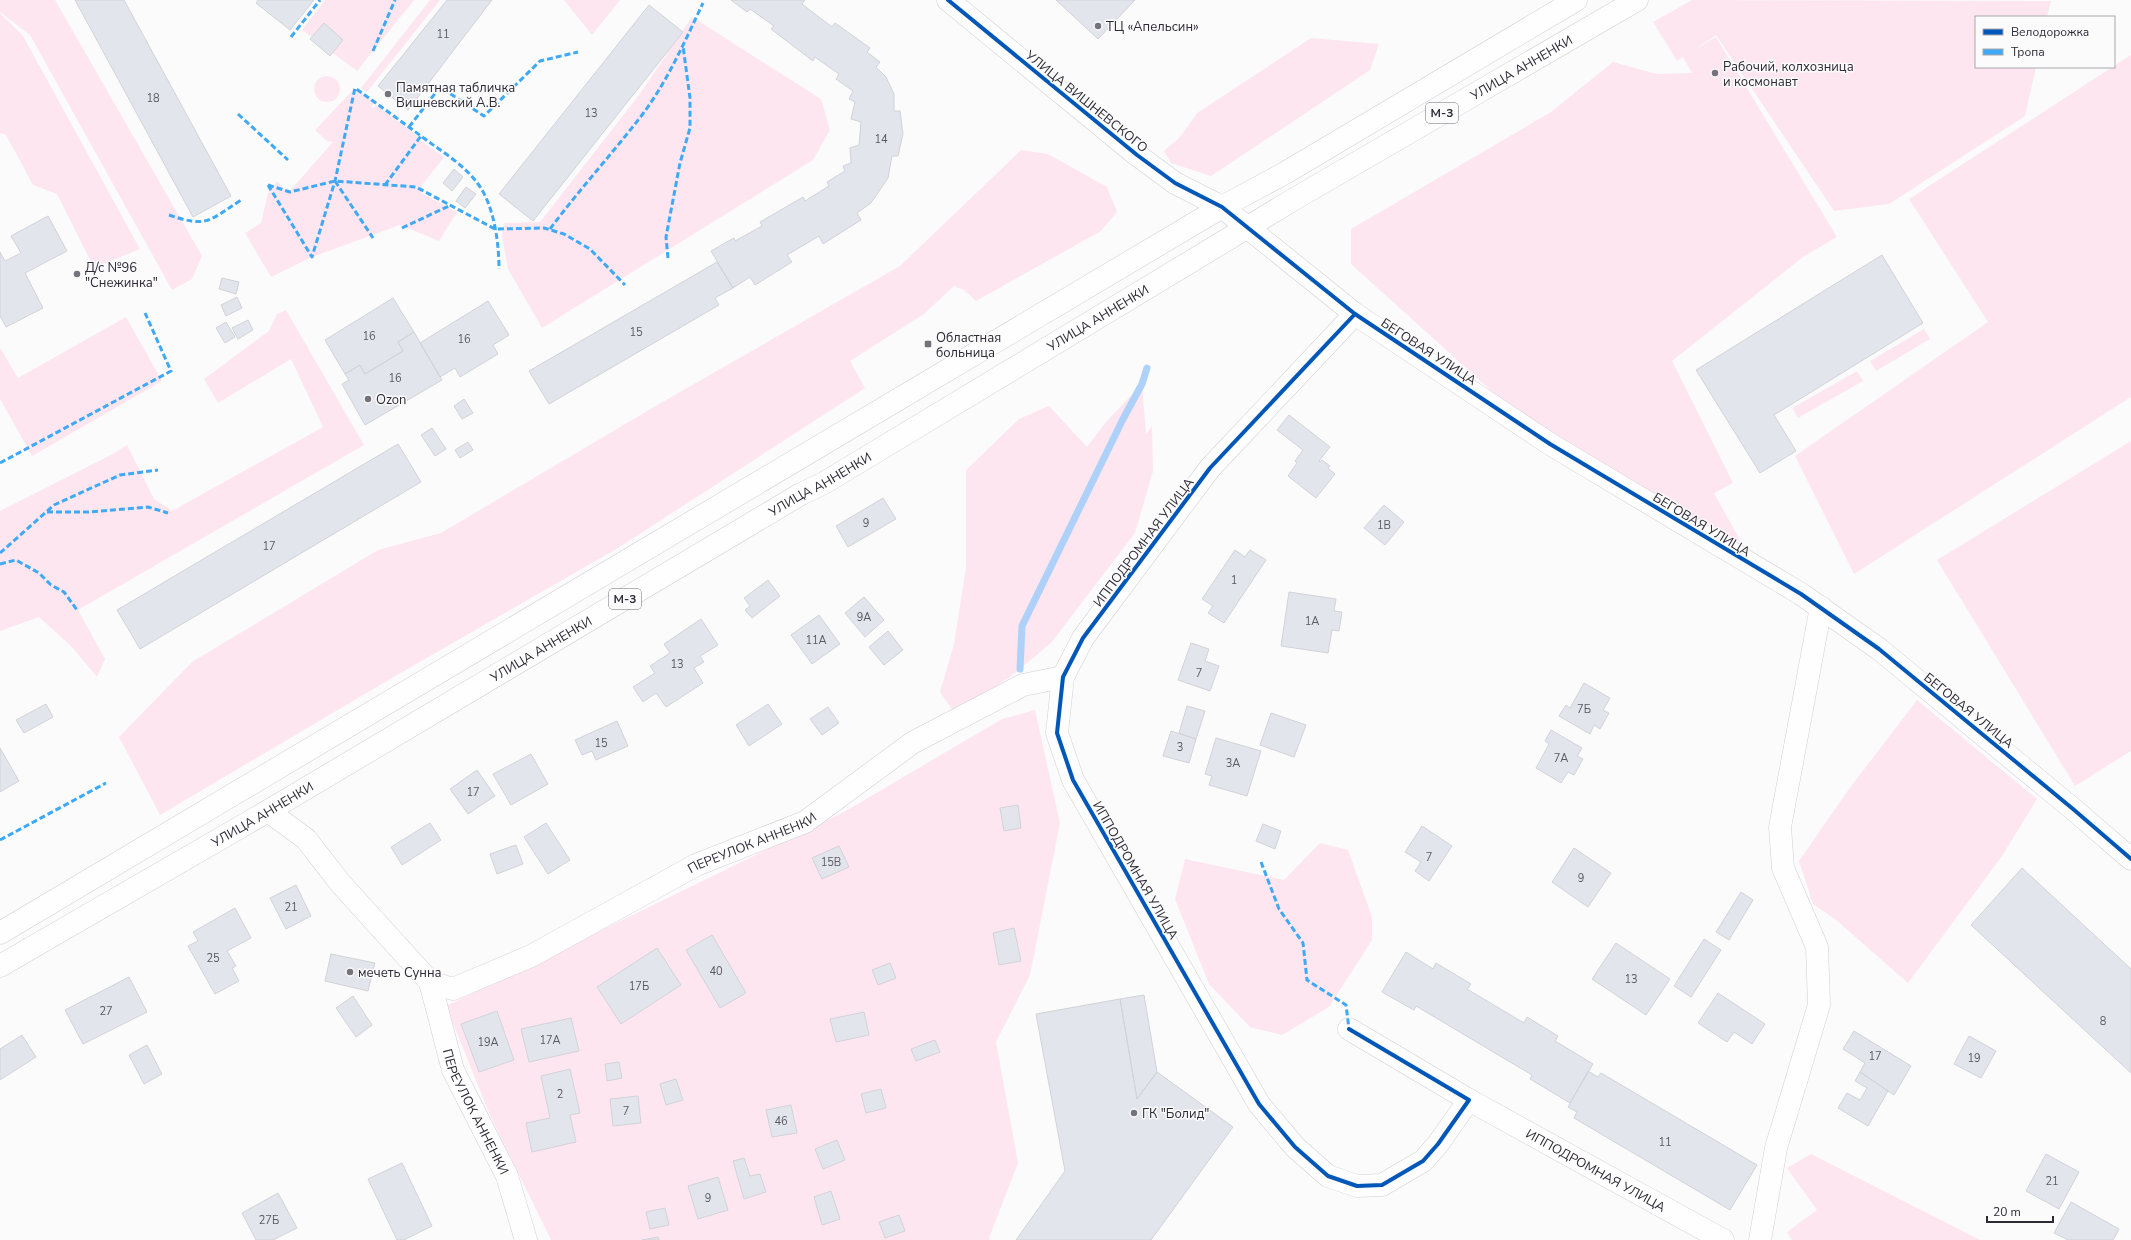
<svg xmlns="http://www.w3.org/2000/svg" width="2131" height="1240" font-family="'Nunito Sans',sans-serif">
	<rect width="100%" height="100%" fill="#fbfbfb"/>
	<path fill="#fde6f0" d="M 0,0 L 55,0 L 202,256 L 192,279 L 172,290 L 30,35 L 0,12 Z
		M 325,0 L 414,0 L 357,71 L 302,30 Z
		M 430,0 L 440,0 L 367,92 L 361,88 Z
		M 564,0 L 620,0 L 592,35 Z
		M 1692,0 L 2051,1 L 2047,17 L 1976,17 L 1976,67 L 2036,67 L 2025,116 L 1889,204 L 1834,211 L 1716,35 L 1694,50 L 1716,37 L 1837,237 L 1803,257 L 1672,361 L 1733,483 L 1714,493 L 1741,542 L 1550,444 L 1351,264 L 1351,229 L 1551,112 L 1613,62 L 1657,74 L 1692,73 L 1683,57 L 1677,61 L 1653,22 Z
		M 0,13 L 23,36 L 140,249 L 94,268 L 57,194 L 33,185 L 6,135 L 0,133 Z
		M 692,17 L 821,99 L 830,130 L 813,160 L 542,328 L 508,269 L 502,236 L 504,223 L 540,222 L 639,95 Z
		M 1311,38 L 1379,44 L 1370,70 L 1211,176 L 1171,163 L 1164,151 L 1180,137 L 1197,113 Z
		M 2131,55 L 2131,397 L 1854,574 L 1795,456 L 1988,322 L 1909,199 Z
		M314 89a13 13 0 1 1 26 0a13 13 0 1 1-26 0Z
		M 355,88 L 375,102 L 371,107 L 373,108 L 376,105 L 419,137 L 418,139 L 444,157 L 422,185 L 421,193 L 457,212 L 439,241 L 400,225 L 312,257 L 271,277 L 245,233 L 261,223 L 268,193 L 277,181 L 288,193 L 333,142 L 327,141 L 315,130 Z
		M 1021,150 L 1048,154 L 1107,187 L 1117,212 L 1101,231 L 976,301 L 964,290 L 954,286 L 924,314 L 850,361 L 865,388 L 618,548 L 385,682 L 160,815 L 119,737 L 192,662 L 378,550 L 441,533 L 654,407 L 900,266 Z
		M 286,310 L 364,445 L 78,610 L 105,659 L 97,677 L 72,647 L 39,617 L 0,631 L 0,511 L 111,455 L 127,445 L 154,499 L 172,511 L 323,427 L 291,359 L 218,403 L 204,379 L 269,331 L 277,314 Z
		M 126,317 L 162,381 L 32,456 L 0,399 L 0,348 L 18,378 Z
		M 1924,329 L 1930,339 L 1876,371 L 1870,361 Z
		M 1857,371 L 1863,381 L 1798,418 L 1792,408 Z
		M 1142,384 L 1146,434 L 1152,426 L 1153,471 L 1135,533 L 1051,643 L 1010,677 L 954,712 L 940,692 L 954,644 L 966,567 L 966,470 L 1019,419 L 1049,406 L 1087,447 L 1105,423 Z
		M 2131,441 L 2131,751 L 2075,786 L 1937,560 Z
		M 1917,700 L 2037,799 L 2002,856 L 1908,983 L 1835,919 L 1813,904 L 1799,861 L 1849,789 Z
		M 1035,710 L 1060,823 L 1030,975 L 996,1042 L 1018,1163 L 989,1238 L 990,1240 L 551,1240 L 490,1115 L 446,1006 L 844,812 L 1002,719 Z
		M 1320,843 L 1348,850 L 1372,917 L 1372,940 L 1329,1007 L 1282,1035 L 1250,1027 L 1209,984 L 1175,899 L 1185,859 L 1284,880 Z
		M 1811,1154 L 1980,1240 L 1792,1240 L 1787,1232 L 1817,1210 L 1787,1168 Z"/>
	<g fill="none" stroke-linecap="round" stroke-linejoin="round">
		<path stroke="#add1f8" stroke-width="7" d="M 1020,669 L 1022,626 L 1123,419 L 1142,384 L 1147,368"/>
	</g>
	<path fill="#e3e5ec" stroke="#d2d3d9" d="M 75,0 L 124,0 L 231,196 L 193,217 Z
		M 258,0 L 314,0 L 290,30 L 256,3 Z
		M 447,0 L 492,0 L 408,110 L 378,86 Z
		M 731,0 L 805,0 L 802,4 L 832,27 L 835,23 L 870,48 L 867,52 L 880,62 L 876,67 L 886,77 L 894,94 L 894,111 L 900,111 L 903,134 L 898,156 L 892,156 L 888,178 L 871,203 L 857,213 L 861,220 L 823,244 L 819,236 L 787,255 L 792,262 L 755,285 L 750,277 L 733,288 L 711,251 L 734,238 L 735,241 L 762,226 L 760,222 L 803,197 L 805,201 L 829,186 L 827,182 L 845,171 L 843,166 L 851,163 L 850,148 L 859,145 L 861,122 L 851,119 L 855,102 L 849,99 L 853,91 L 836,79 L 839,74 L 815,57 L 813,61 L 771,29 L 774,26 L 750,9 L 747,12 Z
		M 1056,0 L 1135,0 L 1098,39 Z
		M 649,5 L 683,32 L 533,221 L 499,194 Z
		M 324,23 L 343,40 L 330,56 L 310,39 Z
		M 454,169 L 463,177 L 452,191 L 443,183 Z
		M 466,187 L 476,194 L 465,208 L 456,201 Z
		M 48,216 L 67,251 L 25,273 L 43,308 L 6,327 L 0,316 L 0,252 L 5,261 L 21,253 L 11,236 Z
		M 1882,255 L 1923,323 L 1774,415 L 1796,451 L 1760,473 L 1696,370 Z
		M 717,262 L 733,288 L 715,298 L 719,305 L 549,404 L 529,371 Z
		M 222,278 L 239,282 L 236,294 L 219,289 Z
		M 237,297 L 242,308 L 226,316 L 221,305 Z
		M 393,298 L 414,332 L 398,342 L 403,351 L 365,374 L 360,365 L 345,374 L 325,340 Z
		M 488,301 L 509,335 L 493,345 L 498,354 L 460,377 L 455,368 L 440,377 L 420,343 Z
		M 248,320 L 253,330 L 238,339 L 232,328 Z
		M 226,322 L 235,337 L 225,343 L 216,328 Z
		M 414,332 L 442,380 L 365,425 L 342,384 L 349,380 L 345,374 L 360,365 L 365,374 L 403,351 L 398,342 Z
		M 464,399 L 473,413 L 462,419 L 454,406 Z
		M 1289,415 L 1330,447 L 1319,461 L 1320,462 L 1322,460 L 1330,466 L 1328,468 L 1335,474 L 1316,498 L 1288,476 L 1297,463 L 1295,461 L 1303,450 L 1277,430 Z
		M 432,428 L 446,449 L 435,456 L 421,435 Z
		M 468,442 L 473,450 L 460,458 L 455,450 Z
		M 398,444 L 421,482 L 140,649 L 117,610 Z
		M 883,498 L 896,519 L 848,547 L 836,526 Z
		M 1384,505 L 1404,522 L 1385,545 L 1364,528 Z
		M 1235,550 L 1245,557 L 1250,550 L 1266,560 L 1224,623 L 1208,613 L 1213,606 L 1202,599 Z
		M 768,580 L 780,596 L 752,618 L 745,610 L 750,606 L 744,598 Z
		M 1289,592 L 1336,599 L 1334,611 L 1342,612 L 1339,631 L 1332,630 L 1328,653 L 1281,646 Z
		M 864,597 L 884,620 L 865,637 L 845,613 Z
		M 819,615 L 840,644 L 812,664 L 791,635 Z
		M 701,619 L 718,645 L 700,656 L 704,662 L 694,668 L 703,683 L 666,707 L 656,693 L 643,702 L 633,687 L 655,673 L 650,666 L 670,653 L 664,644 Z
		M 888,631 L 903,650 L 884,665 L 869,647 Z
		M 1191,643 L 1209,649 L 1205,661 L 1219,666 L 1210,691 L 1178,680 Z
		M 1584,683 L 1610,698 L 1603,710 L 1609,713 L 1600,729 L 1594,725 L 1590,734 L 1559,716 L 1566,705 L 1570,708 Z
		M 46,704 L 53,717 L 24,733 L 16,720 Z
		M 768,704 L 782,724 L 749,746 L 736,725 Z
		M 1187,706 L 1205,711 L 1196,739 L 1179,733 Z
		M 828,707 L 839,723 L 822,735 L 810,719 Z
		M 1271,713 L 1306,725 L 1294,757 L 1260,745 Z
		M 617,721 L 628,746 L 596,760 L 592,751 L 582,755 L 575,740 Z
		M 1551,730 L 1582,748 L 1577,756 L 1583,759 L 1574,775 L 1568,772 L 1561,783 L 1536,768 L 1549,744 L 1545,741 Z
		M 1171,731 L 1196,739 L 1189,763 L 1163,756 Z
		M 1216,738 L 1261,751 L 1247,796 L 1209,785 L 1212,776 L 1205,774 Z
		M 0,748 L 19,781 L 0,792 Z
		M 531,754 L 548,784 L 511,805 L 493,774 Z
		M 477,770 L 495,796 L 468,814 L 450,789 Z
		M 1018,805 L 1021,828 L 1004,831 L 1000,808 Z
		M 430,823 L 441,840 L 402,865 L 391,847 Z
		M 546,823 L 570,860 L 548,874 L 524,837 Z
		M 1263,824 L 1281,831 L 1275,849 L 1256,841 Z
		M 1422,826 L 1452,846 L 1429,881 L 1415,871 L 1421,862 L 1405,852 Z
		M 516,845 L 523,864 L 497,874 L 490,854 Z
		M 839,846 L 849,867 L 822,879 L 812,858 Z
		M 1574,848 L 1611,873 L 1588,907 L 1552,882 Z
		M 2022,868 L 2131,969 L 2131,1073 L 1971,925 Z
		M 296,885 L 311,916 L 286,929 L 270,898 Z
		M 1741,892 L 1753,900 L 1729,940 L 1716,932 Z
		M 235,908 L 251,938 L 227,951 L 236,966 L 232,968 L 239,981 L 215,994 L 188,946 L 198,941 L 193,932 Z
		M 1014,928 L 1021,961 L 999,965 L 993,933 Z
		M 712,935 L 746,993 L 720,1008 L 686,950 Z
		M 1704,939 L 1721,950 L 1691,997 L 1674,986 Z
		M 1616,943 L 1670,979 L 1646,1015 L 1592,979 Z
		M 657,948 L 681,985 L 621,1024 L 597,987 Z
		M 1406,952 L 1433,969 L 1436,963 L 1471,984 L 1467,989 L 1524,1023 L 1527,1017 L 1558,1036 L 1555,1041 L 1593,1064 L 1570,1103 L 1530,1079 L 1532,1075 L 1416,1006 L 1414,1010 L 1382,992 Z
		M 331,954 L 375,963 L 368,991 L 325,981 Z
		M 890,963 L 896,978 L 878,985 L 872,970 Z
		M 129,977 L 147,1012 L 83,1044 L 65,1010 Z
		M 1718,993 L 1765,1024 L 1752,1044 L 1734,1032 L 1727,1042 L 1698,1023 Z
		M 1144,995 L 1157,1072 L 1137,1099 L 1120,999 Z
		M 353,996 L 372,1025 L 356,1037 L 336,1008 Z
		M 1120,999 L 1137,1099 L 1157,1072 L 1233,1127 L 1151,1240 L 1016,1240 L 1065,1171 L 1036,1014 Z
		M 497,1011 L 514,1060 L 479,1072 L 461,1024 Z
		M 864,1012 L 869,1035 L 836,1042 L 830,1019 Z
		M 571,1018 L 579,1051 L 529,1062 L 521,1029 Z
		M 1854,1031 L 1911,1066 L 1894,1095 L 1860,1072 L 1865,1063 L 1843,1049 Z
		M 22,1035 L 36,1057 L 0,1080 L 0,1049 Z
		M 1969,1036 L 1996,1051 L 1981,1078 L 1954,1064 Z
		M 935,1040 L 940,1052 L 916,1061 L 911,1049 Z
		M 147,1045 L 162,1074 L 144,1084 L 129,1055 Z
		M 619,1062 L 622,1078 L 607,1081 L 605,1064 Z
		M 570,1069 L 580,1113 L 570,1115 L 576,1142 L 532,1152 L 526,1123 L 550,1118 L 541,1076 Z
		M 1588,1071 L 1598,1077 L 1601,1073 L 1757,1165 L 1730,1210 L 1574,1118 L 1577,1112 L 1568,1107 Z
		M 1860,1072 L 1888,1091 L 1868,1126 L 1838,1108 L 1847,1093 L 1860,1100 L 1867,1088 L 1855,1081 Z
		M 676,1079 L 683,1100 L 666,1105 L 660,1084 Z
		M 881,1089 L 886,1108 L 866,1113 L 861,1094 Z
		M 638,1096 L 641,1123 L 613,1126 L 610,1099 Z
		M 791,1105 L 797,1133 L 772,1137 L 766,1110 Z
		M 837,1140 L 845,1160 L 823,1169 L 815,1149 Z
		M 2046,1154 L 2079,1172 L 2059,1209 L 2026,1191 Z
		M 744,1158 L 750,1176 L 760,1174 L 766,1192 L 744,1199 L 733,1161 Z
		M 402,1163 L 432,1226 L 404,1240 L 397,1240 L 368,1179 Z
		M 718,1177 L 728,1210 L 698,1219 L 688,1186 Z
		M 831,1191 L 840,1219 L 822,1225 L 814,1197 Z
		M 278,1193 L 297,1228 L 273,1240 L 256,1240 L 242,1213 Z
		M 2071,1202 L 2119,1229 L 2113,1240 L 2068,1240 L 2054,1233 Z
		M 665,1208 L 669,1225 L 650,1229 L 646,1212 Z
		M 899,1215 L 905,1231 L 885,1238 L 879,1222 Z
		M 658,1237 L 659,1240 L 642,1240 Z"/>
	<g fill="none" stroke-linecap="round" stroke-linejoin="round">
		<defs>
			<g id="minor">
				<path d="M 948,0 L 1137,155 L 1175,183 L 1222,207 L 1355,314 L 1550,444 L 1801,594 L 1879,649 L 2073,809 L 2131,859"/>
				<path id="s1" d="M 268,811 L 306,839 L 341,884 L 430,982 L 453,989 L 531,956 L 696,865 L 805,822 L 912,743 L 1023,685 L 1063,677"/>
				<path id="s2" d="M 430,982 L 453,1070 L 507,1176 L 526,1240"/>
				<path d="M 1349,1029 L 1469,1100 L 1438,1144 L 1423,1161 L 1382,1185 L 1357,1186 L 1328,1176 L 1295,1147 L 1259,1104 L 1073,780 L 1057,733 L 1063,677 L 1083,638 L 1210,468 L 1355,314"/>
				<path id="s3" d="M 1469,1100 L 1723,1240"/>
				<path d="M 1760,1240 L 1776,1148 L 1819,1005 L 1817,947 L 1783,868 L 1780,827 L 1821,607"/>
			</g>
			<g id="major">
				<path d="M 0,933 L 1222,207 L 1285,173 L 1576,0"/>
				<path id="s4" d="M 0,966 L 268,811 L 801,494 L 824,483 L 1296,198 L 1637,0"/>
			</g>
		</defs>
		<use href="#minor" stroke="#d1ced5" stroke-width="23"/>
		<use href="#major" stroke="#d1ced5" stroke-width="23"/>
		<use href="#minor" stroke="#fefefe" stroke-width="22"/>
		<use href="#major" stroke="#fefefe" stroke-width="22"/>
		<path stroke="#3fa9f5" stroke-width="3" stroke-dasharray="6 3" stroke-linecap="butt" d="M 291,37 L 320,0
			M 373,51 L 395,0
			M 238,114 L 288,160
			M 409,127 L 440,87 L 484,116 L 540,61 L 578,52
			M 335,181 L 373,238
			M 268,185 L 312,257 L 335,181 L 355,88 C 380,106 405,124 429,142 C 446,154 466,167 478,184 C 494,205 499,243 499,269
			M 268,185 L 290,192 L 335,181 L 416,187 L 495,229 L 544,228 L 564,234 L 590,249 L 625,285
			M 385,185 L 421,136
			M 169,215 C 207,228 209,221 241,200
			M 402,228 L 451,205
			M 550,229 C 579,190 612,154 642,115 C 667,82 685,41 703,3
			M 668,258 L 666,237 L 680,163 L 690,128 L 690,98 L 683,46
			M 0,463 L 171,371 L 145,313
			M 47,512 L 88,512 L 148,507 L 168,513
			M 0,553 L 54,505 L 120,475 L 158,470
			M 0,564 L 16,560 L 39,573 L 51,585 L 64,592 L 77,610
			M 0,840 L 106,783
			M 1261,862 L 1279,909 L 1303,943 L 1307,980 L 1346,1005 L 1349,1029"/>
		<defs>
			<path id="cycleway" d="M 948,0 L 1137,155 L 1175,183 L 1222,207 L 1355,314 L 1550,444 L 1801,594 L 1879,649 L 2073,809 L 2131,859
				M 1349,1029 L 1469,1100 L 1438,1144 L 1423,1161 L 1382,1185 L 1357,1186 L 1328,1176 L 1295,1147 L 1259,1104 L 1073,780 L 1057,733 L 1063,677 L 1083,638 L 1210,468 L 1355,314"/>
		</defs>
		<use href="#cycleway" stroke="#fbfbfb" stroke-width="6"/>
		<use href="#cycleway" stroke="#0057b8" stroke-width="4"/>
	</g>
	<g fill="#75727b" stroke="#fbfbfb" stroke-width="1.5">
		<circle cx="1098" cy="26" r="4"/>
		<circle cx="1715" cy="73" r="4"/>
		<circle cx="388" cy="94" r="4"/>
		<circle cx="77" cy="274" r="4"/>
		<rect x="924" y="340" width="8" height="8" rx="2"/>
		<circle cx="368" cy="399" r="4"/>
		<circle cx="350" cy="972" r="4"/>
		<circle cx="1134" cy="1113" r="4"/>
	</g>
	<g text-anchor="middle" stroke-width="3" stroke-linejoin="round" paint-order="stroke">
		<g font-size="11" fill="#5a5864">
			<text x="443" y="38">11</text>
			<text x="153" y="102">18</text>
			<text x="591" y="117">13</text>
			<text x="881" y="143">14</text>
			<text x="636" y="336">15</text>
			<text x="369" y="340">16</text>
			<text x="464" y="343">16</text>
			<text x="395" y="382">16</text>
			<text x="866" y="527">9</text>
			<text x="1384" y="529">1В</text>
			<text x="269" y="550">17</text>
			<text x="1234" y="584">1</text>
			<text x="864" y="621">9А</text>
			<text x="1312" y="625">1А</text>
			<text x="816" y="644">11А</text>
			<text x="677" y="668">13</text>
			<text x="1199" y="677">7</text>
			<text x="1584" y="713">7Б</text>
			<text x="601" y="747">15</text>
			<text x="1180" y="751">3</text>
			<text x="1561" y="762">7А</text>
			<text x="1233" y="767">3А</text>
			<text x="473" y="796">17</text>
			<text x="1429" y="861">7</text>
			<text x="831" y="866">15В</text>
			<text x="1581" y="882">9</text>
			<text x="291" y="911">21</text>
			<text x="213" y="962">25</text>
			<text x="716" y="975">40</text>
			<text x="1631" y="983">13</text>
			<text x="639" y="990">17Б</text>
			<text x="106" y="1015">27</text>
			<text x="2103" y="1025">8</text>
			<text x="550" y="1044">17А</text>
			<text x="488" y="1046">19А</text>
			<text x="1875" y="1060">17</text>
			<text x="1974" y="1062">19</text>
			<text x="560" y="1098">2</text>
			<text x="626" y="1115">7</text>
			<text x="781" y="1125">46</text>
			<text x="1665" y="1146">11</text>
			<text x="2052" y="1185">21</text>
			<text x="708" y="1202">9</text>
			<text x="269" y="1224">27Б</text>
		</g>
		<g fill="#fbfbfb" stroke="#6b6871" stroke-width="1">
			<rect x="1426" y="103" width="32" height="20" rx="3"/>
			<rect x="609" y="589" width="32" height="20" rx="3"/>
		</g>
		<g font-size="12" font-weight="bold" fill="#2d2936">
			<text x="1442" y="117">М-3</text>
			<text x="625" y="603">М-3</text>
		</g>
		<g font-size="13" fill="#2d2936" stroke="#fbfbfb" text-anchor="start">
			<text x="1106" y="31">ТЦ «Апельсин»</text>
			<text x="1723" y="71">Рабочий, колхозница<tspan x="1723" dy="15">и космонавт</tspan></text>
			<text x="396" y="92">Памятная табличка<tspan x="396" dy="15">Вишневский А.В.</tspan></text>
			<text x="85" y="272">Д/с №96<tspan x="85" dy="15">"Снежинка"</tspan></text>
			<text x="936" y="342">Областная<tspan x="936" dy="15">больница</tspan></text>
			<text x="376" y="404">Ozon</text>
			<text x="358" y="977">мечеть Сунна</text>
			<text x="1142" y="1118">ГК "Болид"</text>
		</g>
		<g font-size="13" fill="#2d2936" stroke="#fbfbfb">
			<text dy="5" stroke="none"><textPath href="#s4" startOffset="1767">УЛИЦА АННЕНКИ</textPath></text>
			<text transform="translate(1087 101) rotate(39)" y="5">УЛИЦА ВИШНЕВСКОГО</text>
			<text dy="5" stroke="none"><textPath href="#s4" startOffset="1275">УЛИЦА АННЕНКИ</textPath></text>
			<text transform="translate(1429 351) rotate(33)" y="5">БЕГОВАЯ УЛИЦА</text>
			<text dy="5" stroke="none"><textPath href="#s4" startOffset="951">УЛИЦА АННЕНКИ</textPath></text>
			<text transform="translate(1702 524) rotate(31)" y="5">БЕГОВАЯ УЛИЦА</text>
			<text transform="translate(1143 542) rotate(-53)" y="5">ИППОДРОМНАЯ УЛИЦА</text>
			<text dy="5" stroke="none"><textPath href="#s4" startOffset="627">УЛИЦА АННЕНКИ</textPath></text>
			<text transform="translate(1969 710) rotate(39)" y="5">БЕГОВАЯ УЛИЦА</text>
			<text dy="5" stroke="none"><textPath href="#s4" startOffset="303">УЛИЦА АННЕНКИ</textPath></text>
			<text dy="5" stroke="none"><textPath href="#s1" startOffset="594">ПЕРЕУЛОК АННЕНКИ</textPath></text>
			<text transform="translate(1136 870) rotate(60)" y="5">ИППОДРОМНАЯ УЛИЦА</text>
			<text dy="5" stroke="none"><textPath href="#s2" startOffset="138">ПЕРЕУЛОК АННЕНКИ</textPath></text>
			<text dy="5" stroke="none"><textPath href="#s3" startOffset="145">ИППОДРОМНАЯ УЛИЦА</textPath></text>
		</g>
	</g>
	<rect x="1975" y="16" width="140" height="52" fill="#fbfbfb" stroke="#a9a7ac"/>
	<rect x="1983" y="29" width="20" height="6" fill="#0057b8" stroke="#a9a7ac"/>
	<text x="2011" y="36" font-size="12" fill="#2d2936">Велодорожка</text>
	<rect x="1983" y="49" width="20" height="6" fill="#3fa9f5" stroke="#a9a7ac"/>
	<text x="2011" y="56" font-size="12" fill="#2d2936">Тропа</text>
	<path d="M1987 1216v6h66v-6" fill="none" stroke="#2d2936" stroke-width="2"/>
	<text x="1993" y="1216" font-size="12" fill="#2d2936" stroke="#fbfbfb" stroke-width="3" paint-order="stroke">20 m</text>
</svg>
